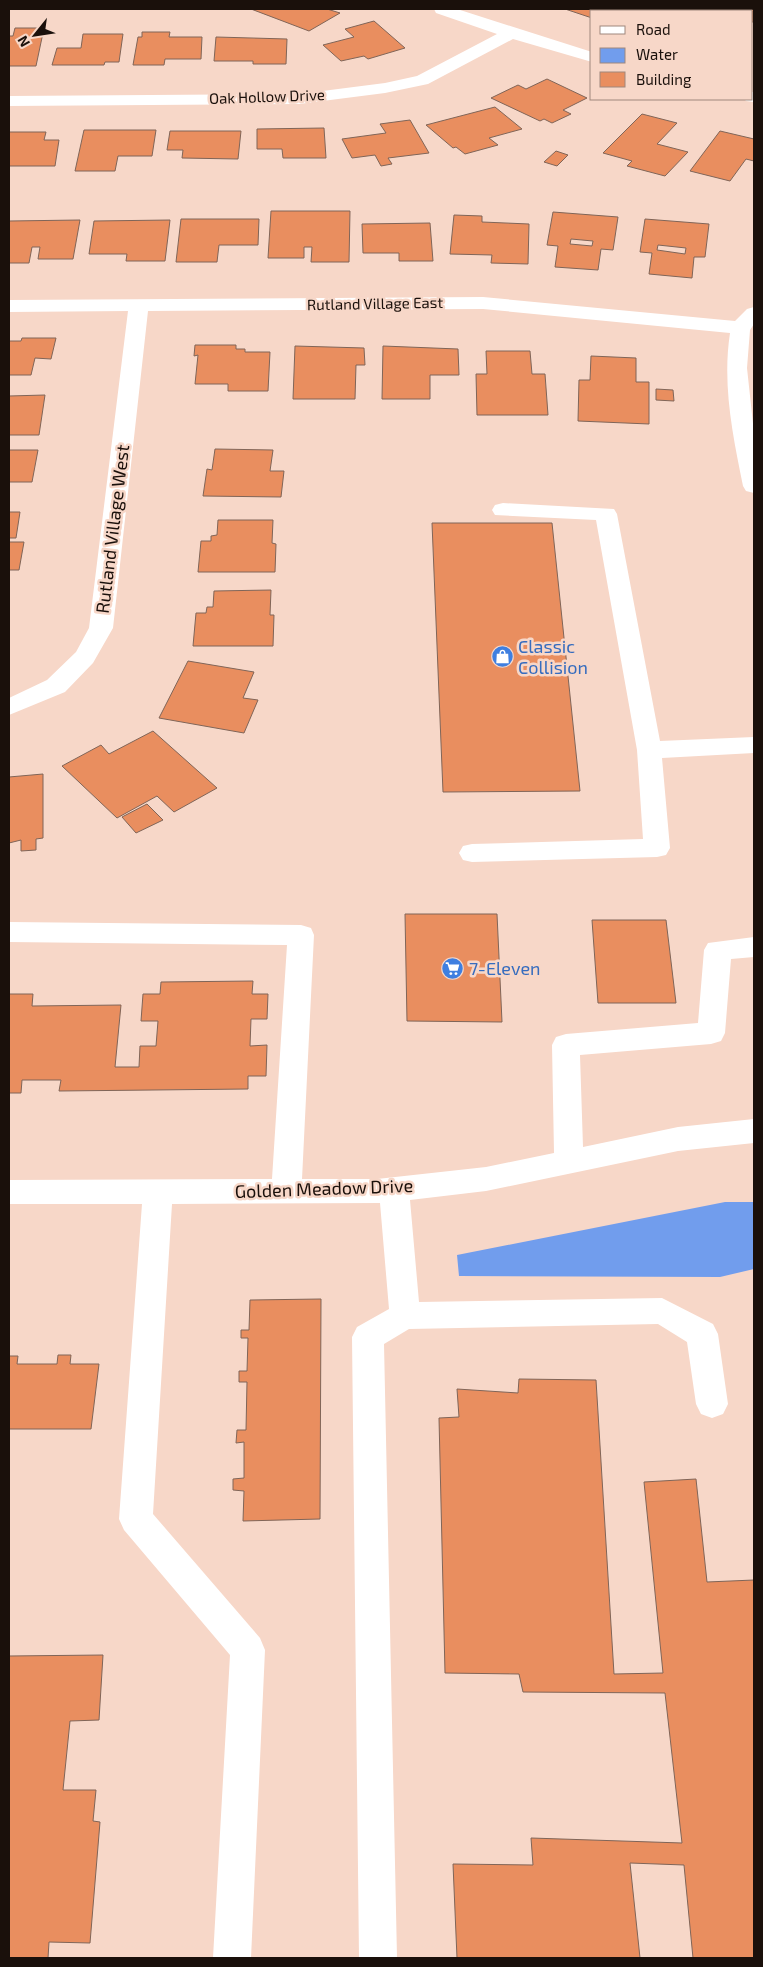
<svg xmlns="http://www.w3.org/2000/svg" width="763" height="1967" font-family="'Exo 2',sans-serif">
	<rect width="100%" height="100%" fill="#f7d7c8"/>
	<path fill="#719ded" d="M 725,1202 L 754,1202 L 754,1269 L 720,1277 L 459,1276 L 457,1255 Z"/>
	<path fill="#e98e5f" stroke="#806558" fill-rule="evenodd" d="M 251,9 L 327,9 L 340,13 L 309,31 Z
		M 565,9 L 615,9 L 613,10 L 616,11 L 592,11 L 592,18 Z
		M 722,9 L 754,9 L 754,22 L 752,22 L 752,11 L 720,11 Z
		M 374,21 L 405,48 L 368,59 L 364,56 L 341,61 L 323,45 L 354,37 L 345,29 Z
		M 15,28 L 44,28 L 36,66 L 9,66 L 9,36 L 13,36 Z
		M 142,32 L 170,32 L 169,37 L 202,37 L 201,59 L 165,59 L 164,65 L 133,65 L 138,37 L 142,37 Z
		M 83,34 L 123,34 L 119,62 L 105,62 L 104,65 L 52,65 L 57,48 L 81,48 Z
		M 216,37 L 287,39 L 286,64 L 253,64 L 253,61 L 214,61 Z
		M 547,79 L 587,98 L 563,110 L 571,114 L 552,123 L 544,119 L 540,121 L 491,98 L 518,85 L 526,89 Z
		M 495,107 L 522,129 L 489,138 L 498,145 L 465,154 L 456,147 L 453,148 L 426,125 Z
		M 642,114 L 677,123 L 657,144 L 688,152 L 665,176 L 627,166 L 632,161 L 603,153 Z
		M 410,120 L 429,153 L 388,158 L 392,164 L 381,166 L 375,155 L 352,158 L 342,139 L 386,133 L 380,124 Z
		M 324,128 L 326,158 L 283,158 L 282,149 L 257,149 L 257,129 Z
		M 84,130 L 156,130 L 152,156 L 118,156 L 115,171 L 75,171 Z
		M 170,131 L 241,131 L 238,159 L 182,158 L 183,150 L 167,150 Z
		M 720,131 L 754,139 L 754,161 L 746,159 L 730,181 L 690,171 Z
		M 9,132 L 46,132 L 44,140 L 59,140 L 55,166 L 9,166 Z
		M 556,151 L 568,155 L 557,166 L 544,162 Z
		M 271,211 L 350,211 L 349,262 L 311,262 L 312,247 L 304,247 L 304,258 L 268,258 Z
		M 553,212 L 618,217 L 613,250 L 601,249 L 598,270 L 555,267 L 558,246 L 547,245 ZM 571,239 L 593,241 L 592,246 L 570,244 Z
		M 454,215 L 482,216 L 482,222 L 529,224 L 528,264 L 491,263 L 492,255 L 450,254 Z
		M 181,219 L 259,219 L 258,245 L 219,245 L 217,262 L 176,262 Z
		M 645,219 L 709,224 L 705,257 L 694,257 L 692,278 L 649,274 L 652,253 L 640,252 ZM 658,245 L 686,248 L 685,254 L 657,250 Z
		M 80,220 L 73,259 L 38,259 L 40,247 L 32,247 L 29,263 L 9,263 L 9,221 Z
		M 170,220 L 165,261 L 126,261 L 127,254 L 89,254 L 94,221 Z
		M 430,223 L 433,261 L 399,261 L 399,253 L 363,253 L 362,224 Z
		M 22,338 L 56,338 L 51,359 L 35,358 L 31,375 L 9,375 L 9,341 L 21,341 Z
		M 195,345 L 236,345 L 236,349 L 245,349 L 245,352 L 270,352 L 268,391 L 228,391 L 228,384 L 195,384 L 198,355 L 194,356 Z
		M 295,346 L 364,348 L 365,365 L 356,365 L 355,399 L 293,399 Z
		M 383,346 L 458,349 L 459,375 L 430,375 L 430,399 L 382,399 Z
		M 486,351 L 530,351 L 532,374 L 545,374 L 548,415 L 477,415 L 476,374 L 487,374 Z
		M 591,356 L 636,358 L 636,382 L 649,382 L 649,424 L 578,421 L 579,380 L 590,380 Z
		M 656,389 L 673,390 L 674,401 L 656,400 Z
		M 45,395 L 39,435 L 9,435 L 9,396 Z
		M 215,449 L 273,450 L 270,471 L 284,471 L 281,497 L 203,496 L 207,469 L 212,470 Z
		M 9,450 L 38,450 L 32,482 L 9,482 Z
		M 9,512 L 20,512 L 16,538 L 9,538 Z
		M 218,520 L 273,520 L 272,543 L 276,544 L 275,572 L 198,572 L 201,541 L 211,541 L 211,536 L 217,535 Z
		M 432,523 L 552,523 L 580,791 L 443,792 Z
		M 9,542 L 24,542 L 19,570 L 9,570 Z
		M 271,590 L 270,615 L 274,615 L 273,646 L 193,646 L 196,613 L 206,613 L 207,607 L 213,607 L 214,591 Z
		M 188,661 L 254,672 L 243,698 L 258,700 L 244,733 L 159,718 Z
		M 153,731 L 217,788 L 174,812 L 157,796 L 117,818 L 62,766 L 101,745 L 109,754 Z
		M 43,774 L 43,838 L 36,839 L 36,850 L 21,851 L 21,840 L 9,843 L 9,777 Z
		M 147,804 L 163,820 L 136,833 L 122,817 Z
		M 405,914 L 497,914 L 502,1022 L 407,1021 Z
		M 592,920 L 666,920 L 676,1003 L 598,1003 Z
		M 253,981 L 252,994 L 268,994 L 267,1019 L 251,1019 L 250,1046 L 267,1045 L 266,1076 L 248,1076 L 248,1089 L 59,1091 L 61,1080 L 22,1080 L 21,1093 L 9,1093 L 9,994 L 33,994 L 32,1006 L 121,1005 L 115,1067 L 139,1067 L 140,1046 L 156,1046 L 158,1021 L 141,1021 L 143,994 L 160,994 L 161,982 Z
		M 321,1299 L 320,1519 L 243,1521 L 244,1491 L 233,1490 L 233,1479 L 244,1478 L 244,1442 L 236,1443 L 237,1430 L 246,1430 L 247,1382 L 239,1382 L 239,1371 L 247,1371 L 248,1338 L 241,1338 L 241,1330 L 249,1330 L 250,1300 Z
		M 58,1355 L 71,1355 L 70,1364 L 99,1364 L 91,1429 L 9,1429 L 9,1356 L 18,1356 L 17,1364 L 57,1364 Z
		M 519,1379 L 596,1380 L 614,1674 L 663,1673 L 644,1482 L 696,1479 L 707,1582 L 754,1580 L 754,1958 L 693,1958 L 684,1865 L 630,1863 L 640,1958 L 457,1958 L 453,1864 L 533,1865 L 531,1838 L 682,1843 L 665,1693 L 523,1692 L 519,1674 L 445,1673 L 439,1418 L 459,1417 L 457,1389 L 518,1393 Z
		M 103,1655 L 99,1720 L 70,1721 L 63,1790 L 96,1790 L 93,1821 L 100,1822 L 90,1943 L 49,1942 L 48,1958 L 9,1958 L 9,1656 Z"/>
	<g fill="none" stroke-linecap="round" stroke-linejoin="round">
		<path fill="#fff" fill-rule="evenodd" d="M 434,9 L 457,9 L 592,52 L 592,62 L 513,39 L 428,84 L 385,93 L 299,104 L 9,106 L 9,96 L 299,94 L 385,83 L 417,76 L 497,34 L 436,13 Z
			M 752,92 L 754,92 L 754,102 L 746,101 L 744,99 L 752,99 Z
			M 483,297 L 735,321 L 747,309 L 754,307 L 754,324 L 750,330 L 747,368 L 754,433 L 754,493 L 746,491 L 743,486 C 733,436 722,385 730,333 L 483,309 L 148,311 L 113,628 L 93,663 L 65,692 L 9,715 L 9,698 L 47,680 L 76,652 L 89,628 L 128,311 L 9,312 L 9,300 Z
			M 503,503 L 614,509 L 617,514 L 660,741 L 754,737 L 754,753 L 662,758 L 670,848 L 666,855 L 657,857 L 472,862 L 463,860 L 459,853 L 463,846 L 472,844 L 643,839 L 637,750 L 596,520 L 495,515 L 492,510 L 495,505 Z
			M 9,922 L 301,925 L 311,928 L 314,935 L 302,1179 L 377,1179 L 486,1167 L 554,1153 L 552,1045 L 556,1037 L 566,1034 L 698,1023 L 704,950 L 708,943 L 754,937 L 754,957 L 731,959 L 725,1033 L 721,1041 L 711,1044 L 580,1055 L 583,1147 L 678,1127 L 754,1119 L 754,1143 L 678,1151 L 486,1191 L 410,1200 L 419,1302 L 662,1298 L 713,1324 L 718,1334 L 728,1404 L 723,1414 L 712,1418 L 701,1414 L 696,1404 L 687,1342 L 658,1324 L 409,1329 L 384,1344 L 397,1958 L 359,1958 L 352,1337 L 357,1327 L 389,1309 L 380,1203 L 172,1204 L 153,1514 L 260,1638 L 265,1650 L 251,1958 L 213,1958 L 230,1655 L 124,1530 L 119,1519 L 142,1204 L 9,1204 L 9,1180 L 272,1179 L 287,945 L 9,942 Z"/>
	</g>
	<defs>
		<symbol id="shop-disc" viewBox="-11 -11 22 22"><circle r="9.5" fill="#3f7fe0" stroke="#f7d7c8"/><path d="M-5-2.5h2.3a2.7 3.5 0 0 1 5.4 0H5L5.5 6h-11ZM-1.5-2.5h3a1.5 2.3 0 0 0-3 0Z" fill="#fff"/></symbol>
		<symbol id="supermarket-disc" viewBox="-11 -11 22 22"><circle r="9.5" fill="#3f7fe0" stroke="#f7d7c8"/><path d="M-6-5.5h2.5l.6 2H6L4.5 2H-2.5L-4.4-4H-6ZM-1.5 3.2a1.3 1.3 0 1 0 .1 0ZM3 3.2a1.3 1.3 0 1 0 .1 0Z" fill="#fff"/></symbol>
	</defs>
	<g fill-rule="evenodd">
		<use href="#shop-disc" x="490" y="644" width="25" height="25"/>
		<use href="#supermarket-disc" x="440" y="956" width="25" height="25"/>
	</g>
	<g text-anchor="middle" stroke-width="5" stroke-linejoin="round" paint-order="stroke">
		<g font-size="15" fill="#1a100b" stroke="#f7d7c8">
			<text transform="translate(267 97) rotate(-2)" y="5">Oak Hollow Drive</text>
			<text transform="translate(375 304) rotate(-1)" y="5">Rutland Village East</text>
		</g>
		<g font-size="18" fill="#1a100b" stroke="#f7d7c8">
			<text transform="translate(113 529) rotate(-83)" y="6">Rutland Village West</text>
			<text transform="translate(324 1189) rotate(-2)" y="6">Golden Meadow Drive</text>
		</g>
		<g font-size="18" fill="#366cbe" stroke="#f7d7c8" text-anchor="start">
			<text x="518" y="653">Classic<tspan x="518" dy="21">Collision</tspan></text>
			<text x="469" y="975">7-Eleven</text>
		</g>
	</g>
	<rect width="763" height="1967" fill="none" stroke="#1a100b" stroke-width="20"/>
	<rect x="590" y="10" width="162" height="90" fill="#f7d7c8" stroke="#9f877c"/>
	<rect x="600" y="26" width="25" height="8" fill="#ffffff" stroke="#9f877c"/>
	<text x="636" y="35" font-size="15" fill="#1a100b">Road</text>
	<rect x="600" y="48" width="25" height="15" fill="#719ded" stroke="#9f877c"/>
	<text x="636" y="60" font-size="15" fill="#1a100b">Water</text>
	<rect x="600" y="72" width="25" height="15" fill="#e98e5f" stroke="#9f877c"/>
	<text x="636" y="85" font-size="15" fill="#1a100b">Building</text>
	<g transform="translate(35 35) rotate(240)" stroke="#f7d7c8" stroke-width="4" paint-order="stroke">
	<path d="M0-4L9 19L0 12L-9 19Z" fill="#1a100b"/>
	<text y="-8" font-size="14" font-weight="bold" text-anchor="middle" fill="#1a100b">N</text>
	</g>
</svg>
